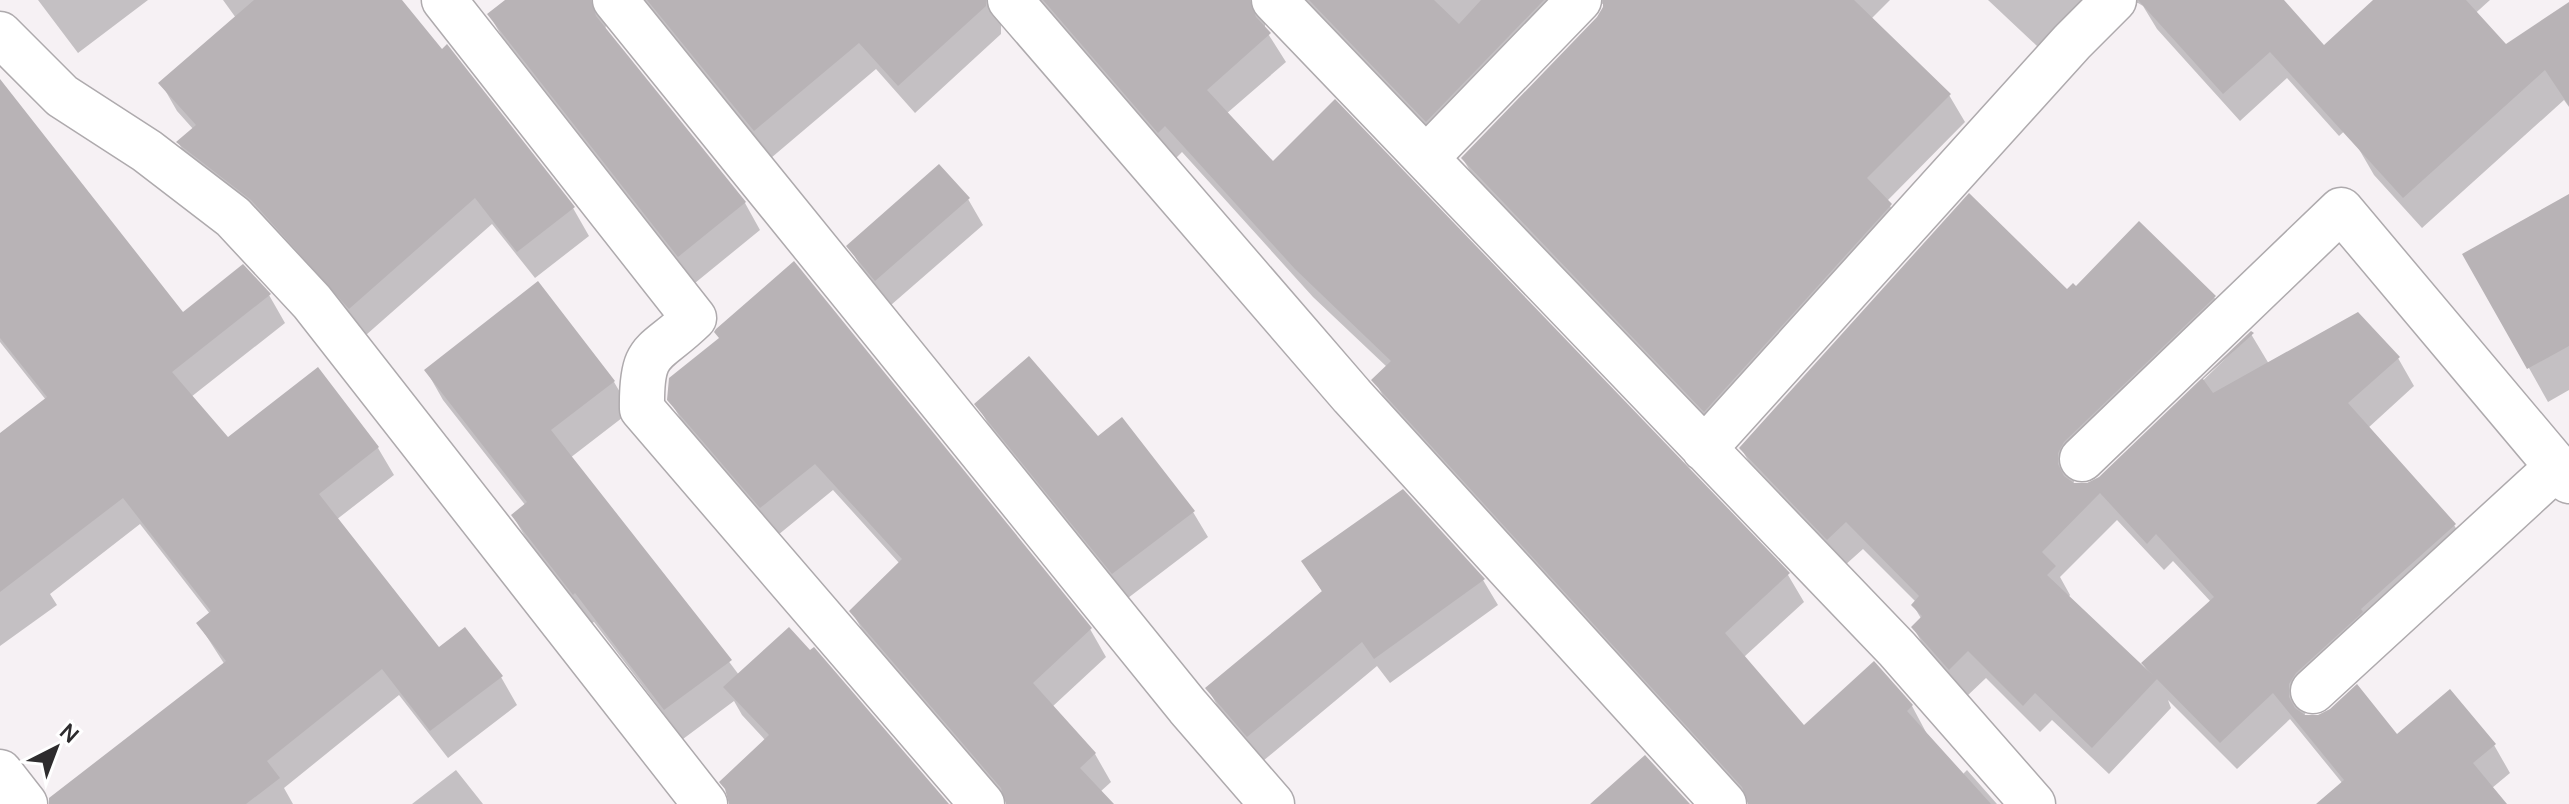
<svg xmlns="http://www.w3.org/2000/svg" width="2569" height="804" font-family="Manrope,sans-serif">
	<rect width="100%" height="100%" fill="#f6f1f4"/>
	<path fill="#0003" fill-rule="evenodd" d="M 38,0 L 148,0 L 78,53 Z
		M 223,0 L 399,0 L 573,208 L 589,236 L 535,278 L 492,224 L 366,335 L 269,228 L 194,170 L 178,142 L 194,130 L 177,111 L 161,83 L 236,18 Z
		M 508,0 L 1890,0 L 1871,19 L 1949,95 L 1965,122 L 1887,201 L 1906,232 L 1721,438 L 1479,186 L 1463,159 L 1599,19 L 1605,4 L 1589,3 L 1443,148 L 1265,21 L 1265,29 L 1286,62 L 1226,114 L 1273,163 L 1788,575 L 1804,602 L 1744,657 L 1804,728 L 1874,664 L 1912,706 L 1927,734 L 1962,775 L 1967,770 L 1997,804 L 1750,804 L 1390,408 L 1374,380 L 1387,367 L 1313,297 L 1182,152 L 1175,159 L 1001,21 L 1001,34 L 915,113 L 876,69 L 771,158 L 607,19 L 605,31 L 745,203 L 760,230 L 695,283 L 505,42 L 489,14 Z
		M 1988,0 L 2281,0 L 2324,48 L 2376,0 L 2490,0 L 2339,136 L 2287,78 L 2240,121 L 2157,29 L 2143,6 L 2138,3 L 2123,3 L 2055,63 Z
		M 2569,5 L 2569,107 L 2564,100 L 2422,228 L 2374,175 L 2356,144 Z
		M 0,82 L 182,315 L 269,295 L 285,323 L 191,397 L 228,439 L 378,448 L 394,475 L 336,520 L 439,650 L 501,677 L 517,705 L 448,758 L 399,695 L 284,788 L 293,804 L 75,804 L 225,665 L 198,623 L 210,614 L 140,524 L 50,594 L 57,605 L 0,646 L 0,436 L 46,400 L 0,342 Z
		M 2569,196 L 2569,390 L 2548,402 L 2465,254 Z
		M 968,199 L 983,225 L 891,305 L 863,271 L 849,246 Z
		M 2076,289 L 2214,297 L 2230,325 L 2080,469 L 2073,484 L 2089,485 L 2101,479 L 2251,334 L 2269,364 L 2398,358 L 2414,386 L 2368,428 L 2454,525 L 2471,553 L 2312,701 L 2304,716 L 2397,736 L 2494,745 L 2510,773 L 2492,788 L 2505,804 L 2319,804 L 2343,784 L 2290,719 L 2237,769 L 2168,700 L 2171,708 L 2109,774 L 2052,720 L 2040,732 L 1986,678 L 1966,697 L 1929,655 L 1913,627 L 1922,620 L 1913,605 L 1916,602 L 1863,549 L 1844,566 L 1757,476 L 1741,448 ZM 2117,520 L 2164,570 L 2173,561 L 2211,602 L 2143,664 L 2149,673 L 2068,598 L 2070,595 L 2060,577 Z
		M 720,339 L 1090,629 L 1106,657 L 1052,707 L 1095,754 L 1111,782 L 1100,792 L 1111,804 L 1008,804 L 868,640 L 852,612 L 900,564 L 833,490 L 778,535 L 686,428 L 669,399 Z
		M 426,370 L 614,382 L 631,411 L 570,458 L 676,591 L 739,675 L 946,804 L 734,804 L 766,741 L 742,715 L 734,701 L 683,739 L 594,622 L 592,623 L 530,545 L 513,516 L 526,506 L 443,400 Z
		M 977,404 L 1098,438 L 1193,512 L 1208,537 L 1128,598 L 991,429 Z
		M 1402,491 L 1483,580 L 1498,605 L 1390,683 L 1377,666 L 1263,761 L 1222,714 L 1208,689 L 1323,593 L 1304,562 Z
		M 456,770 L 483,804 L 412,804 Z"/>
	<path fill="#b8b3b6" d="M 254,0 L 402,0 L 442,49 L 447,44 L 575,207 L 517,252 L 475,198 L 349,309 L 251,200 L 176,142 L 196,125 L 158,83 Z
		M 505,0 L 591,0 L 596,16 L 746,202 L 678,257 L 487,14 Z
		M 647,0 L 986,0 L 986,6 L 898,86 L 859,43 L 754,131 Z
		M 1043,0 L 1250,0 L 1256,17 L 1271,33 L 1207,90 L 1273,161 L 1335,99 L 1790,573 L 1725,633 L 1804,725 L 1874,661 L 1913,705 L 1907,711 L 1991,804 L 1748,804 L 1742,787 L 1371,380 L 1391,361 L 1295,269 L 1165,126 L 1158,133 Z
		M 1309,0 L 1434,0 L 1459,24 L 1481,0 L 1544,0 L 1426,122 Z
		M 1603,0 L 1854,0 L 1951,94 L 1867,178 L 1892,204 L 1704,412 L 1461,158 L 1597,17 L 1603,7 Z
		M 2138,0 L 2284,0 L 2324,45 L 2373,0 L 2466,0 L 2506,44 L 2569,2 L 2569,106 L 2545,70 L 2403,198 L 2270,52 L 2223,94 Z
		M 0,79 L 183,312 L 243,264 L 271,294 L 172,372 L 228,437 L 318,367 L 379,447 L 319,494 L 439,647 L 465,627 L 503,676 L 430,731 L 382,669 L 267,761 L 280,778 L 246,804 L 49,804 L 49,798 L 226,661 L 196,623 L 211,611 L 123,498 L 0,592 L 0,433 L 47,397 L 0,338 Z
		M 939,164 L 970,198 L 875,281 L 846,246 Z
		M 1969,193 L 2067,289 L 2073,283 L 2076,286 L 2139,221 L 2216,296 L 2064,442 L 2058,453 L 2058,464 L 2064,476 L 2074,483 L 2087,483 L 2099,477 L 2251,331 L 2254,333 L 2203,379 L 2213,393 L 2358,312 L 2400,357 L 2348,403 L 2456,524 L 2361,609 L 2363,612 L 2296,673 L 2289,684 L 2289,697 L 2295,708 L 2305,715 L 2318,715 L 2330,709 L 2357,684 L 2397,734 L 2450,689 L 2496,744 L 2473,763 L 2507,804 L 2316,804 L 2344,780 L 2273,693 L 2220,743 L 2141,663 L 2214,597 L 2156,534 L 2147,544 L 2100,493 L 2042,552 L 2056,566 L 2047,575 L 2157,679 L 2092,748 L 2035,693 L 2023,706 L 1968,651 L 1949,670 L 1911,627 L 1922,616 L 1911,605 L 1919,596 L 1846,522 L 1827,540 L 1739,448 Z
		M 2569,194 L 2569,346 L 2527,369 L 2462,254 Z
		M 794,261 L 1092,628 L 1033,683 L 1096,753 L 1080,768 L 1114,804 L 1006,804 L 1001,788 L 849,611 L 902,559 L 815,464 L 760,508 L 667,400 L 669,378 L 719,338 L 714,332 L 716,329 Z
		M 538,281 L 615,381 L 551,430 L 732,660 L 664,710 L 575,593 L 573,595 L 511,515 L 527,502 L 424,370 Z
		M 1029,356 L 1098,436 L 1122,417 L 1195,511 L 1112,574 L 974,404 Z
		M 1403,489 L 1485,579 L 1374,659 L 1362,642 L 1247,737 L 1205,688 L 1322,591 L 1301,561 Z
		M 789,627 L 810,650 L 814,647 L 949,804 L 729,804 L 725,789 L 719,782 L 769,735 L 723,687 Z
		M 1645,755 L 1690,804 L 1590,804 Z"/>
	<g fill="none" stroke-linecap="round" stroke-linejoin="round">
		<defs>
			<path id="street" d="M 444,0 L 694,318 C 654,357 641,345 642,409 L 982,804
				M 615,0 L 1188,707 L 1272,804
				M 1010,0 L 1352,396 L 1724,804
				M 1274,0 L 1897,649 L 2033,804
				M 0,34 L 62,96 L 147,151 L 233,217 L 312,302 L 705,804
				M 1426,158 L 1579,0
				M 1704,449 L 2072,42 L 2114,0
				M 2082,459 L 2341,210 L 2569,481
				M 2313,691 L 2557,467
				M 0,772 L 25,804"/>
		</defs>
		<use href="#street" stroke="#aeaaad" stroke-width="47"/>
		<use href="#street" stroke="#fff" stroke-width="44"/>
	</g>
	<g transform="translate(56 748) rotate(42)" stroke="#ffffff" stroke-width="6" paint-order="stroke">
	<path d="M0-6L14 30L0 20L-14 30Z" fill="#2e2c2e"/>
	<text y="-12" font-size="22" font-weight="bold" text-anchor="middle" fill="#2e2c2e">N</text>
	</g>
</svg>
